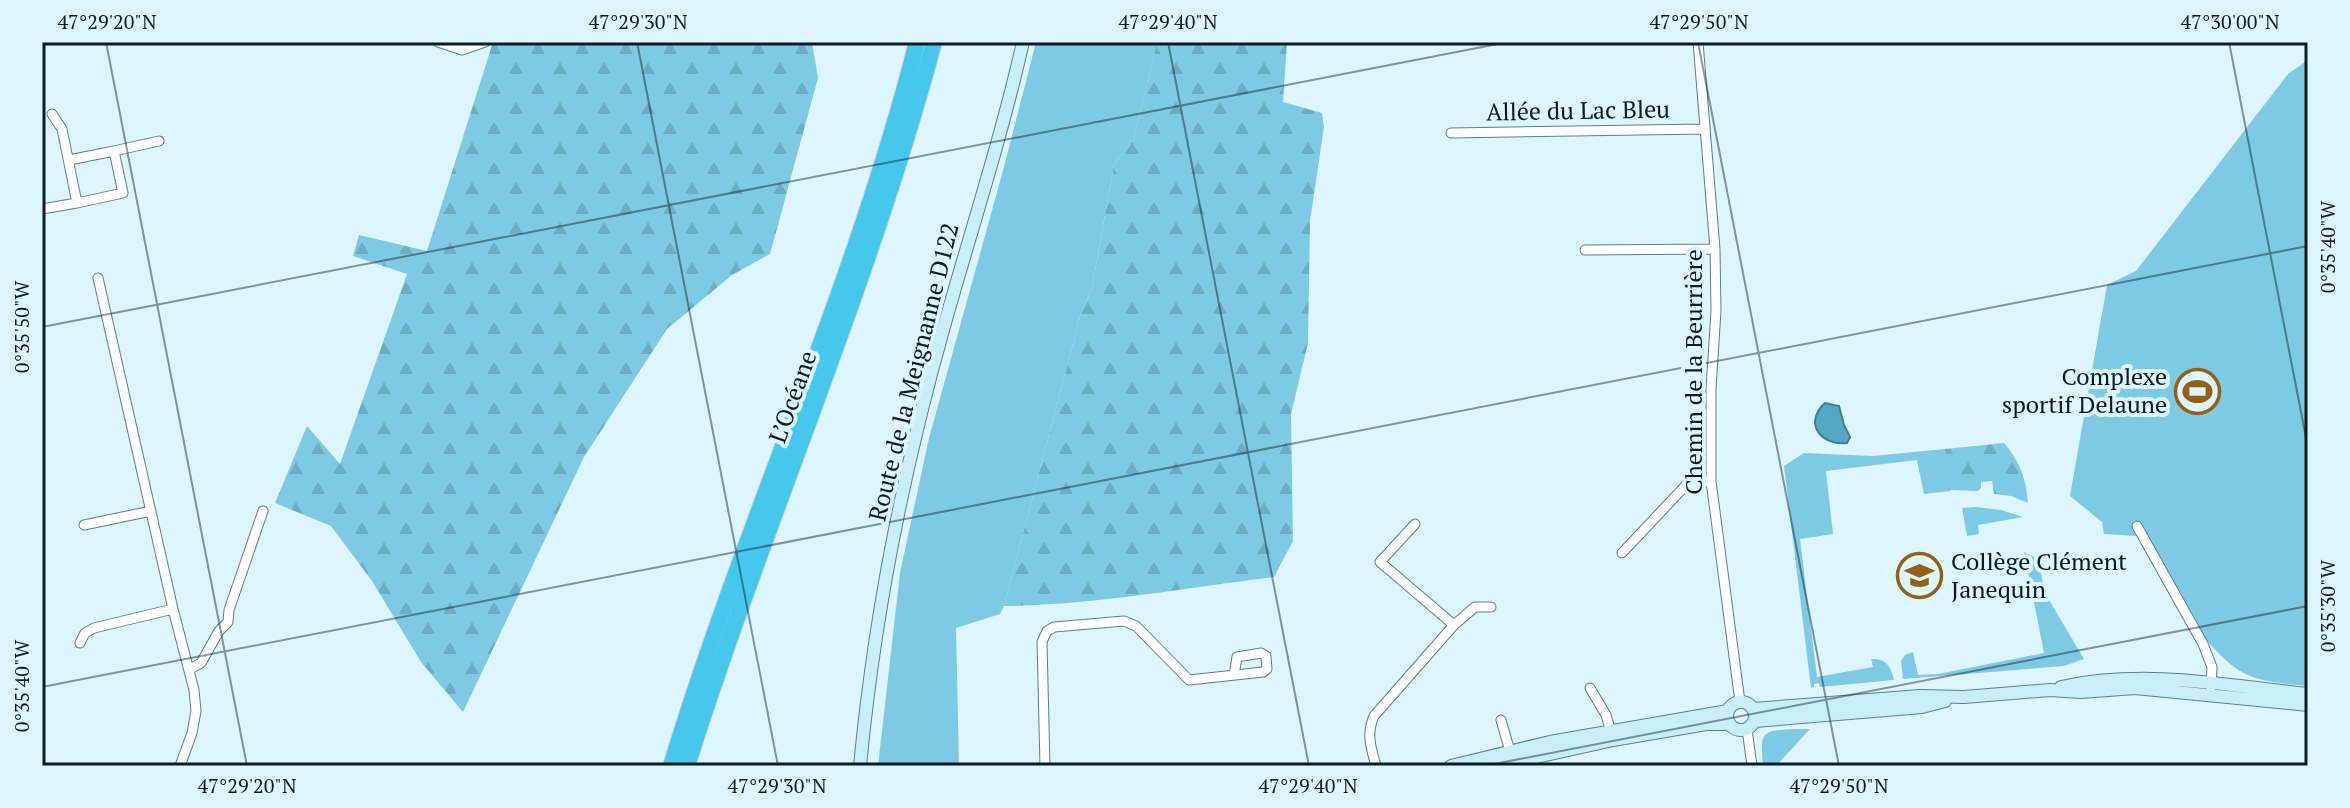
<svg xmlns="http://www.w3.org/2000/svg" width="2350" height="808" font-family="'PT Serif',serif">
	<defs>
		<pattern id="forest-firs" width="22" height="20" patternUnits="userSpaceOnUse" patternTransform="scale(2)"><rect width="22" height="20" fill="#7ecae4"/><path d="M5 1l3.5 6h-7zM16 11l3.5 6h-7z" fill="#6cadc3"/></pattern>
	</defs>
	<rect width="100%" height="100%" fill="#dcf5ff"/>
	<path fill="#7ecae4" d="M 1036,42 L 1157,42 L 1134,138 L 1114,165 L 1092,288 L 1081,313 L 1004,606 L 1000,614 L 956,628 L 959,766 L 878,766 L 900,573 L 929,438 L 1004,167 Z
		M 2308,60 L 2308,686 C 2284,683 2257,683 2237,669 C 2200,644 2162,575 2137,536 L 2104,534 L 2102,522 L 2070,496 L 2107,285 L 2136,271 L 2288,74 Z
		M 1945,449 L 1950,491 L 1924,494 L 1917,460 L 1826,471 L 1833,534 L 1800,539 L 1817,677 L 1873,667 L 1871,659 C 1887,658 1891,667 1894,680 L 1820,687 L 1819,683 L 1814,684 L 1814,687 L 1811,688 L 1784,466 L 1804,453 L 1873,456 Z
		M 1976,507 L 2001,510 L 2023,517 L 1978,525 L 1979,534 L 1967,536 L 1962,508 Z
		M 2024,552 L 2038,559 L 2045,593 L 2084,659 L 2064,666 L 1903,679 L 1901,661 L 1905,655 L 1913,652 L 1918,675 L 1938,674 L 2044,653 Z
		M 1795,729 L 1810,729 L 1776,766 L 1763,766 C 1760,731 1761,731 1795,729 Z"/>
	<path fill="url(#forest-firs)" d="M 493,42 L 812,42 L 818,78 L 770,254 L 732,275 L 667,329 L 584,457 L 463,712 L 421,662 L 372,581 L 331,526 L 275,503 L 307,426 L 340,464 L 407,274 L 353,256 L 359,235 L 427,251 Z
		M 1157,42 L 1287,42 L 1283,102 L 1322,113 L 1324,127 L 1310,221 L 1308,343 L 1291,414 L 1293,541 L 1274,577 C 1184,588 1095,605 1004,606 L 1081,313 L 1092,288 L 1114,165 L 1134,138 Z
		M 2004,443 C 2020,462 2026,478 2028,503 L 2011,496 L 1994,494 L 1992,481 L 1981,482 L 1981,488 L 1978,491 L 1949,490 L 1945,449 Z"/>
	<path fill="#54a8c3" stroke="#3e7e92" stroke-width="2" d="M 1825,403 L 1839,406 L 1844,425 L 1850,437 L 1847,443 C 1821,446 1803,423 1825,403 Z"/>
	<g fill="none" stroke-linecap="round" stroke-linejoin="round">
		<defs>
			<path id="street" d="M 438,42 L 462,50 L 485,42
				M 1698,42 L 1715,249 L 1716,311 L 1711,388 L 1711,481 L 1740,702
				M 1451,133 L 1705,129
				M 69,160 L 114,151
				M 77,203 L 123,193 L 114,151 L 159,141
				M 42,209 L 77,203 L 62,129 L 52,114
				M 1585,250 L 1715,249
				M 98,278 L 173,609 L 194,690 L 196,711 L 192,733 L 180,766
				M 1415,524 L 1380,562 L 1454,625 L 1475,607 L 1491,607
				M 84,525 L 151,511
				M 2137,526 L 2203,644 L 2212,667 L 2211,687
				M 1622,553 L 1687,484 L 1711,481
				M 80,643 L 85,633 L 94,628 L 173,609
				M 190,669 L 201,663 L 219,631 L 228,622 L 229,610 L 263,511
				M 1590,688 L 1606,715 L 1612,735
				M 1501,720 L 1511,755
				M 1747,729 L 1752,766
				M 1045,766 L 1042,642 L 1047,631 L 1054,627 L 1124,621 L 1136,626 L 1189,680 L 1263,672 L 1267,669 L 1266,656 L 1261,653 L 1237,657 L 1234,675
				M 1376,766 C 1371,748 1366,734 1374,716 L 1454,625"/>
			<path id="secondary" d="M 2061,687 C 2143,669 2225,685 2308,694
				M1727 716a14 14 0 1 1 28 0a14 14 0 1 1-28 0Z
				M 1753,709 L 1920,696 L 1964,697 L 2050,690 L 2081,692 L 2135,688 L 2308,705
				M 1755,721 L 1922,707 L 1945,701
				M 860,766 C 874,619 903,472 943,330 C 970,234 1001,139 1023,42
				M 1451,766 L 1550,742 L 1728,711
				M 1496,766 L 1613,740 L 1706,724 L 1729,724"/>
			<path id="highway" d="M 671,766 C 745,522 854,290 917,42
				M 687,766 C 764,523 868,289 934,42"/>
		</defs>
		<use href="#street" stroke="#58808e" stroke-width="11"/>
		<use href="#secondary" stroke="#58808e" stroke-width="14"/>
		<use href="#highway" stroke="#d3d6d7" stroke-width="18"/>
		<use href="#street" stroke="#fff" stroke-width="9"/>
		<use href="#secondary" stroke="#c8eefa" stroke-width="12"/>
		<use href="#highway" stroke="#46c7ee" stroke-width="16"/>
	</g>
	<path fill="none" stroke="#0b1c21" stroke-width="2" stroke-opacity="0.45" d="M 106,42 L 247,766M 637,42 L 778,766M 1168,42 L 1309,766M 1698,42 L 1839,766M 2229,42 L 2308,448M 42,327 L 1508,42M 42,687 L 2308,246M 1484,766 L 2308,606"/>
	<defs>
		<symbol id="stadium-ring" viewBox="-11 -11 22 22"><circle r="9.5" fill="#dcf5ff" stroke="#936113" stroke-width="1.5"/><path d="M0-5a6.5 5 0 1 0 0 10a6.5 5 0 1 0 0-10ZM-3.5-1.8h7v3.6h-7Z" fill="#936113"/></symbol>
		<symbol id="school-ring" viewBox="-11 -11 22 22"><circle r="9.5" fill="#dcf5ff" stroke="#936113" stroke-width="1.5"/><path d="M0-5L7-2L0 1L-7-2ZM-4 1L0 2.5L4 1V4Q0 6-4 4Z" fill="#936113"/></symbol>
	</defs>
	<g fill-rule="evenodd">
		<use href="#stadium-ring" x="2172" y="366" width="51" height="51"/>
		<use href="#school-ring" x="1894" y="550" width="51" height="51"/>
	</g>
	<g text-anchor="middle" stroke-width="8" stroke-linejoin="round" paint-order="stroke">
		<g font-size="24" fill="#0b1c21" stroke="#dcf5ff">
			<text transform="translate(1578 111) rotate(-1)" y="8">Allée du Lac Bleu</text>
			<text transform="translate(914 372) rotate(-76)" y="8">Route de la Meignanne D122</text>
			<text transform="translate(1694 372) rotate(-90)" y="8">Chemin de la Beurrière</text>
			<text transform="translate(793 397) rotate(-70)" y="8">L’Océane</text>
		</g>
		<g font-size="24" fill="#0b1c21" stroke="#dcf5ff" text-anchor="end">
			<text x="2167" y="385">Complexe<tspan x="2167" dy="28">sportif Delaune</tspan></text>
			<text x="1951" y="570" text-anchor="start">Collège Clément<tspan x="1951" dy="28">Janequin</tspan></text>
		</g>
	</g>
	<rect width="2350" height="808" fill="none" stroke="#dcf5ff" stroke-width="88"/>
	<rect x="44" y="44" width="2262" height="720" fill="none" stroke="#0b1c21" stroke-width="3"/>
	<g font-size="20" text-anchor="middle" fill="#0b1c21">
		<text x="107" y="29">47°29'20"N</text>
		<text x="638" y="29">47°29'30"N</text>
		<text x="1168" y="29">47°29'40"N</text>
		<text x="1699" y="29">47°29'50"N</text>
		<text x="2230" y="29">47°30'00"N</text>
		<text transform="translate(2328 247) rotate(-90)" y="7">0°35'40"W</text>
		<text transform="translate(22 327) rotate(-90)" y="7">0°35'50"W</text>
		<text transform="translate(2328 606) rotate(-90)" y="7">0°35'30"W</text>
		<text transform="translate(22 686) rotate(-90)" y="7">0°35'40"W</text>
		<text x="247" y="793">47°29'20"N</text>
		<text x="777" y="793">47°29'30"N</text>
		<text x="1308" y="793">47°29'40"N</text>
		<text x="1839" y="793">47°29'50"N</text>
	</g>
</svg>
